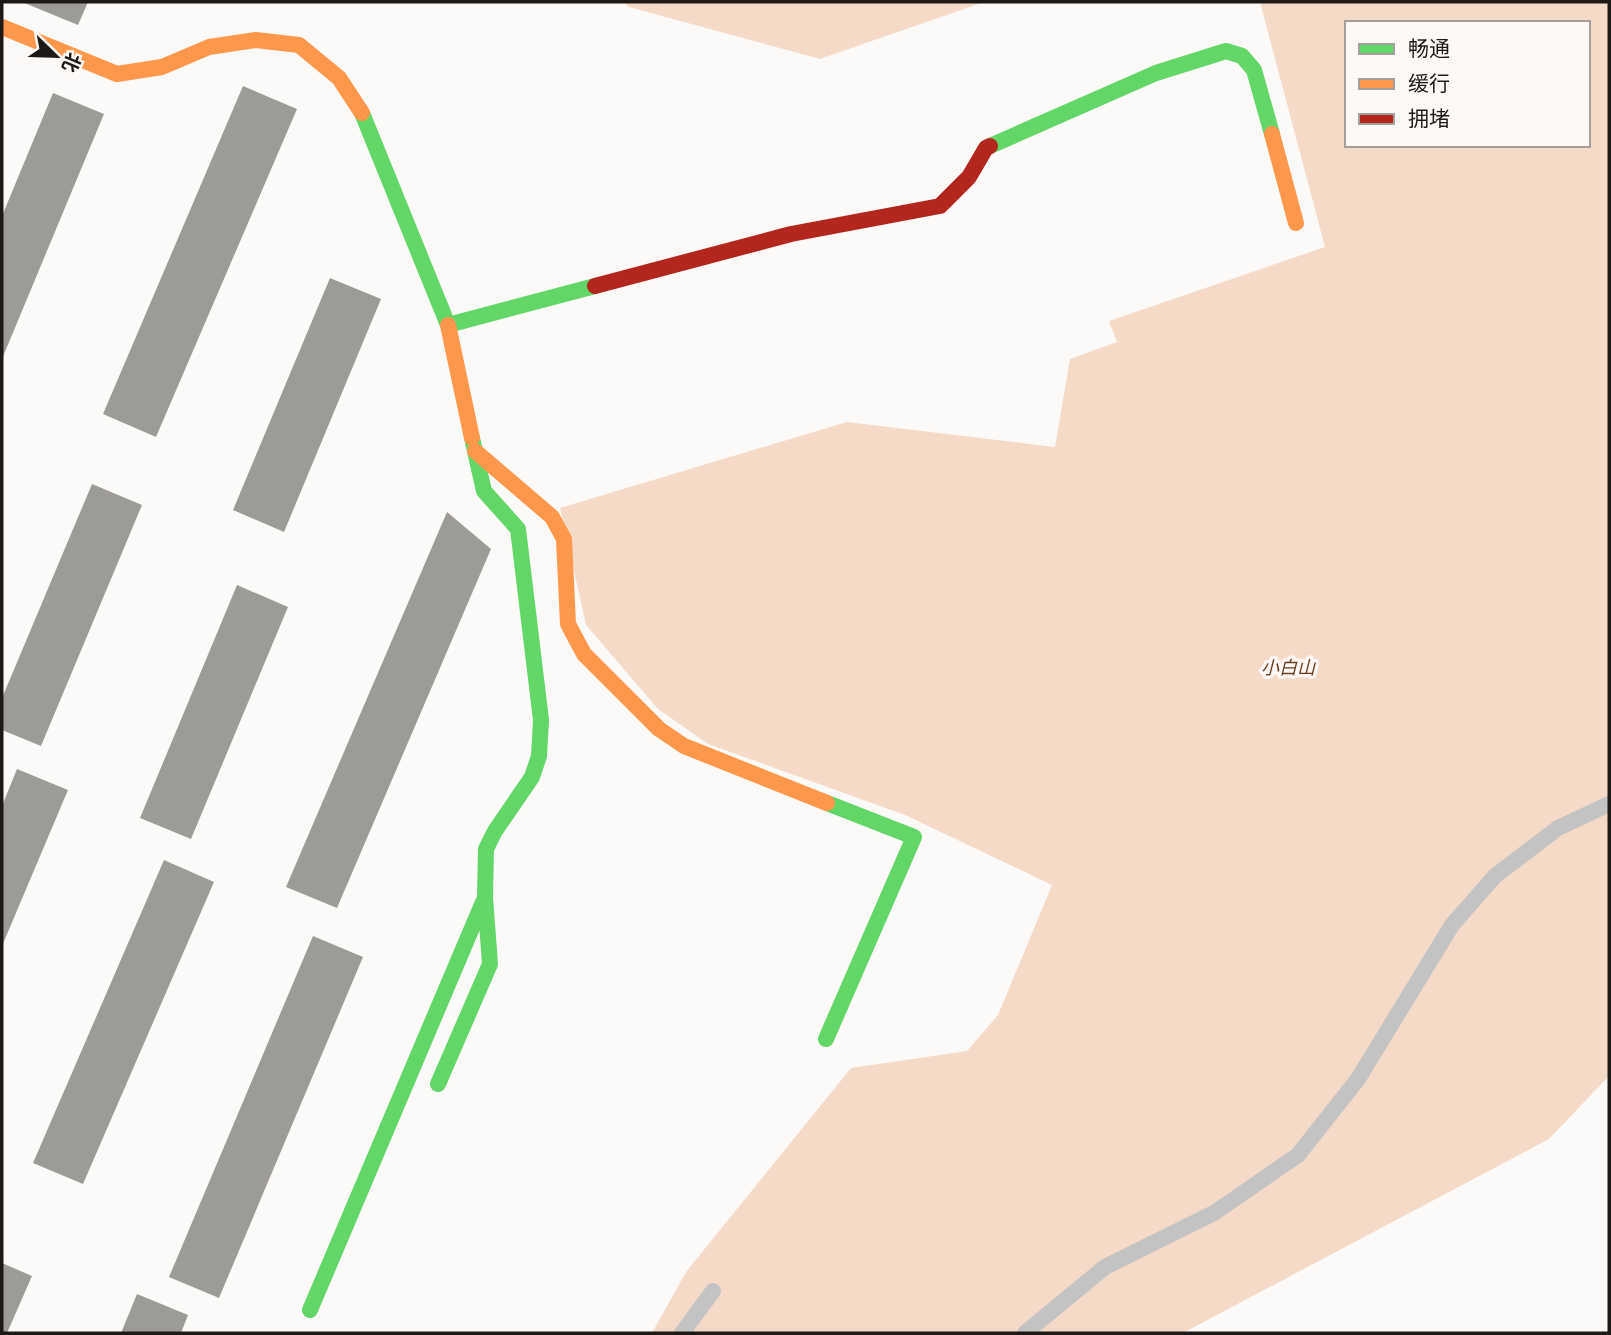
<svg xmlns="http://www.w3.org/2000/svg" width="1611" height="1335" font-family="Georgia,'Noto Sans SC',serif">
	<rect width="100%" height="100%" fill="#fcfaf8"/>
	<path fill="#f5dac7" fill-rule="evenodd" d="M 623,2 L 984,2 L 820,59 L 629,7 Z
		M 1260,2 L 1609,2 L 1609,1076 L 1549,1139 L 1183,1333 L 652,1333 L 686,1272 L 851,1068 L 967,1051 L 998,1015 L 1052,885 L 905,815 L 708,744 L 658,709 L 586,625 L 560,508 L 847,422 L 1055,447 L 1070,359 L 1117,342 L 1109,321 L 1325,247 ZM 1347,23 L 1588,23 L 1588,145 L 1347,145 Z"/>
	<path fill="#9d9b98" d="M 22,2 L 88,2 L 78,25 Z
		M 243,86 L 297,109 L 156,437 L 103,414 Z
		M 53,93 L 104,114 L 2,359 L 2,216 Z
		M 330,278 L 381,299 L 284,532 L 233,510 Z
		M 92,484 L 142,505 L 41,746 L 2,730 L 2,698 Z
		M 447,512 L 491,549 L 337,908 L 286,887 Z
		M 237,585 L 288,607 L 191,839 L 140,818 Z
		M 17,769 L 68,790 L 2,946 L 2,806 Z
		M 164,860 L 214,882 L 83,1184 L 33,1163 Z
		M 313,936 L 363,957 L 219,1298 L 169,1277 Z
		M 2,1263 L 32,1276 L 7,1333 L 2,1333 Z
		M 137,1294 L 188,1315 L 181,1333 L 121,1333 Z"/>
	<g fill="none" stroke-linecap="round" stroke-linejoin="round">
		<path stroke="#c3c3c3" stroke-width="16" d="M 682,1333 L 713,1291
			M 1025,1333 L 1105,1267 L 1214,1213 L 1298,1155 L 1358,1079 L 1452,925 L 1495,876 L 1558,828 L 1609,804"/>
		<path stroke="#63d668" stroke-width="16" d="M 362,113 L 448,325 L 595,286
			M 990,146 L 1156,73 L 1226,51 L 1242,56 L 1254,70 L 1272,134
			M 826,1039 L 914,837 L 827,803
			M 438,1084 L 490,964 L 485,897 L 486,849 L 495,831 L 532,777 L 539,756 L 541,720 L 518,529 L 484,491 L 472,438
			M 310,1310 L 483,902"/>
		<path stroke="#ff974d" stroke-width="16" d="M 2,27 L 117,74 L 162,67 L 209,47 L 256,40 L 299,45 L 339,78 L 362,113
			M 1272,134 L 1296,223
			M 448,325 L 472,438
			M 475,451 L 552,517 L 564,539 L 568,624 L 584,654 L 659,729 L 684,746 L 827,803"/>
		<path stroke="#b3261e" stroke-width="16" d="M 595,286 L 791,234 L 940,206 L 969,177 L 986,148 L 990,146"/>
	</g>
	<g text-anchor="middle" stroke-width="7" stroke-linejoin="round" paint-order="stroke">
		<g font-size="18" font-style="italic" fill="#6a3e1d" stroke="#fef9f6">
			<text x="1288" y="674">小白山</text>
		</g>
	</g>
	<rect width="1611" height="1335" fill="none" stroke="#1e1917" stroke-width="7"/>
	<rect x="1345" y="21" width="245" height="126" fill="#fef9f6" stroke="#a49f9d" stroke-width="2"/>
	<rect x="1359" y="44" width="35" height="10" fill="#63d668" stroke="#a49f9d" stroke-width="2"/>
	<text x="1408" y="56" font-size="21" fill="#1e1917">畅通</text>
	<rect x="1359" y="79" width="35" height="10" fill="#ff974d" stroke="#a49f9d" stroke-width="2"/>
	<text x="1408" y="91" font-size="21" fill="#1e1917">缓行</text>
	<rect x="1359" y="114" width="35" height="10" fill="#b3261e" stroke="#a49f9d" stroke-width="2"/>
	<text x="1408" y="126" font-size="21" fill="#1e1917">拥堵</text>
	<g transform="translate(56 56) rotate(113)" stroke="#fef9f6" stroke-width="5" paint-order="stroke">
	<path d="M0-5L12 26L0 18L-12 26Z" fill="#1e1917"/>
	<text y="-10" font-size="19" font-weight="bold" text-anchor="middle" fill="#1e1917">北</text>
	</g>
</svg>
